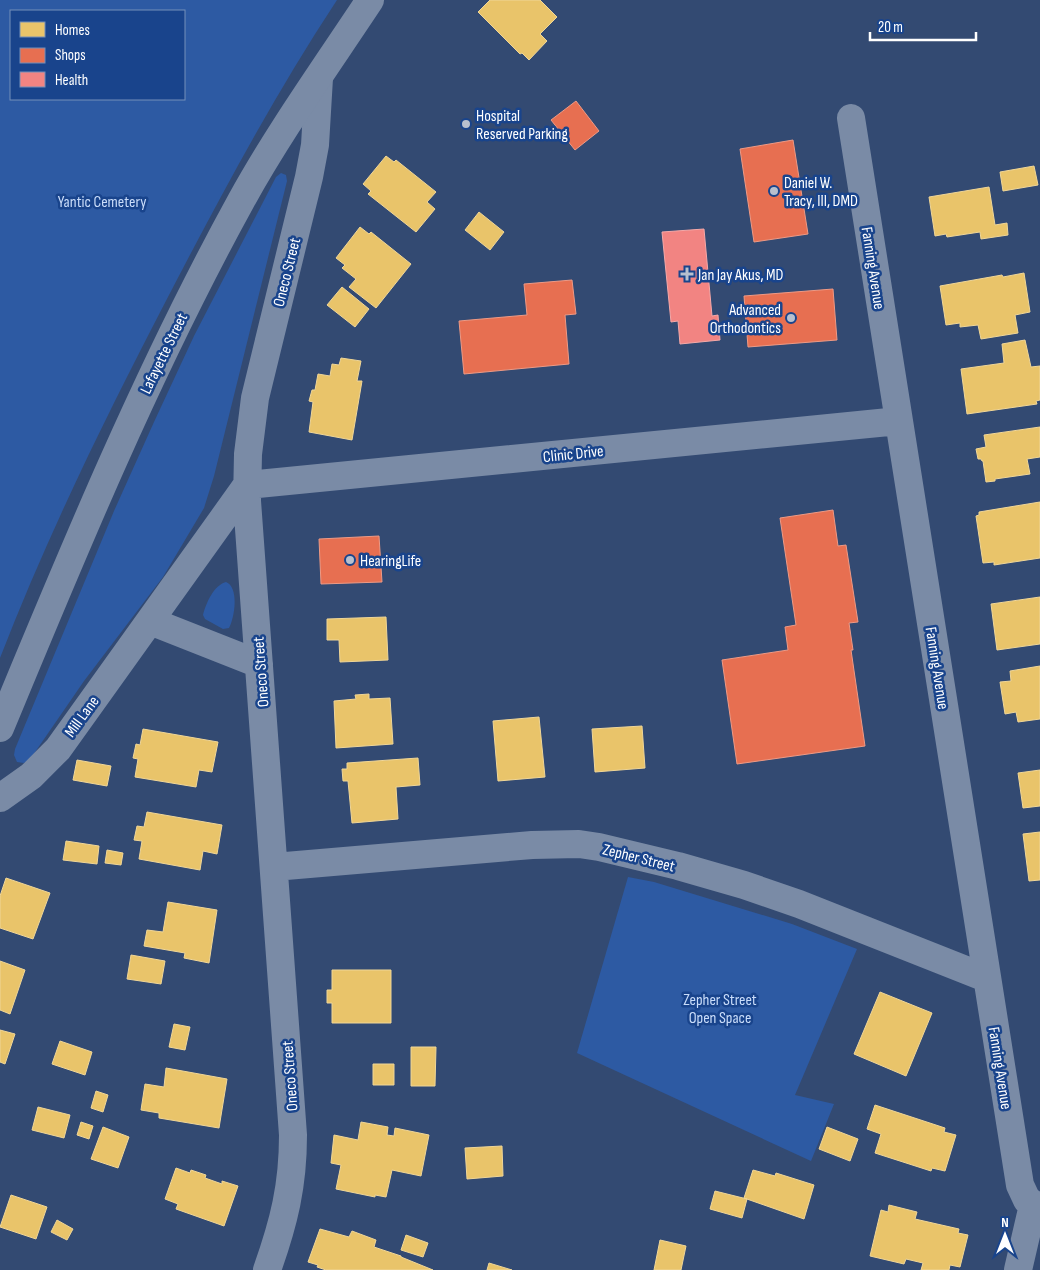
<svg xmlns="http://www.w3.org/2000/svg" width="1040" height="1270" font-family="'Sofia Sans Condensed',sans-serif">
	<rect width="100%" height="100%" fill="#334a72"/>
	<path fill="#2d5aa3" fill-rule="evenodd" d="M 0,0 L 337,0 C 275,94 221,195 169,295 C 107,414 48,534 0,658 ZM 11,11 L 184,11 L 184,99 L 11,99 Z
		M 281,173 L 286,175 L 287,181 L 214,476 L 204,508 L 163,577 L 84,681 L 31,758 L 24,763 L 17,762 L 14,755 L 15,749 L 114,511 L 154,422 L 194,336 L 276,177 Z
		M 226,582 C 239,587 235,617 229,628 L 223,629 L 205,619 L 203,615 C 206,603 214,585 226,582 Z
		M 628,877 L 654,882 L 792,924 L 857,949 L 795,1095 L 834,1104 L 811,1161 L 577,1053 Z"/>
	<path fill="#e9c46a" stroke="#f0d697" d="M 490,0 L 540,0 L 557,17 L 540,34 L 547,41 L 529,60 L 522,53 L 520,54 L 478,12 Z
		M 386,156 L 394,162 L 396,160 L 436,192 L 427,202 L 435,209 L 416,232 L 368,194 L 371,191 L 363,184 Z
		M 1034,166 L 1038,185 L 1003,191 L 1000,172 Z
		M 989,187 L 995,225 L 1007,223 L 1008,235 L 981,239 L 980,232 L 947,237 L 946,234 L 935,236 L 929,197 Z
		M 479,212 L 504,232 L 490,250 L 465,230 Z
		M 360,227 L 369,234 L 371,232 L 411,264 L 376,308 L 349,287 L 356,279 L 342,268 L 345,265 L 336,258 Z
		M 1024,273 L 1030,312 L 1015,315 L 1018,333 L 981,339 L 978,325 L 960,327 L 960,323 L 946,325 L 940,286 L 1002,275 L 1003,277 Z
		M 342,287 L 369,309 L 355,327 L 327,305 Z
		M 1025,340 L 1031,367 L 1040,366 L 1040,400 L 1036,401 L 1037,404 L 967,414 L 961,369 L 1004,363 L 1002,344 Z
		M 341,358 L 361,361 L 357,381 L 362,381 L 352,440 L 309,432 L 313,402 L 309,401 L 312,390 L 315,390 L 318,374 L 330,376 L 332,364 L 339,365 Z
		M 1040,427 L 1040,457 L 1027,459 L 1030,474 L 995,479 L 995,481 L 986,482 L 983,461 L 982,461 L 981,459 L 978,459 L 976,449 L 986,447 L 984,435 Z
		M 1040,502 L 1040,558 L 994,565 L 994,562 L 983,563 L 976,516 L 979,515 L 979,512 Z
		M 1040,597 L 1040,644 L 997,650 L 991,604 Z
		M 386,617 L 388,660 L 340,662 L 339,640 L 327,640 L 327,619 Z
		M 1040,666 L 1040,719 L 1018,722 L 1016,712 L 1005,714 L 1000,682 L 1011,681 L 1010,671 Z
		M 369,694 L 369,699 L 390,698 L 393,744 L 336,748 L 334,701 L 356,699 L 355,695 Z
		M 539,717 L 545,777 L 498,781 L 493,721 Z
		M 642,726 L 645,768 L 595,772 L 592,729 Z
		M 143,729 L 218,742 L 212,772 L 199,770 L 196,787 L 135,777 L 138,759 L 133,758 L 136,744 L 140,745 Z
		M 418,758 L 420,785 L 396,787 L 398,819 L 352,823 L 348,781 L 343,781 L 342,769 L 347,769 L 347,763 Z
		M 77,760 L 111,766 L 107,786 L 73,780 Z
		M 1040,770 L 1040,806 L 1023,808 L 1018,773 Z
		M 147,812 L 222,825 L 217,854 L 203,851 L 200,870 L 139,859 L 142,841 L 134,840 L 137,826 L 144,827 Z
		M 1040,832 L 1040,880 L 1029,881 L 1023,834 Z
		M 66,841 L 99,846 L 97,864 L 63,860 Z
		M 107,850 L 123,853 L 121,865 L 105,863 Z
		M 6,878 L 50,893 L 33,939 L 0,928 L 0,896 Z
		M 168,902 L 217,910 L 209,963 L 184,958 L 185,953 L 144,946 L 147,930 L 163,932 Z
		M 131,955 L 165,961 L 161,984 L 127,979 Z
		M 0,961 L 25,970 L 10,1014 L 0,1010 Z
		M 332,970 L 391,970 L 391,1023 L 332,1023 L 332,1003 L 327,1003 L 327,990 L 332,990 Z
		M 880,992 L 932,1013 L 906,1076 L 854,1054 Z
		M 174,1024 L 190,1027 L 185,1050 L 169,1047 Z
		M 0,1030 L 15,1034 L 5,1064 L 0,1062 Z
		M 60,1041 L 92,1052 L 85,1075 L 52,1064 Z
		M 411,1047 L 436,1047 L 435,1086 L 411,1086 Z
		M 373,1064 L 394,1064 L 394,1085 L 373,1085 Z
		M 166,1068 L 227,1079 L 219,1128 L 159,1118 L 159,1113 L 141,1110 L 145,1084 L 164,1087 Z
		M 96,1091 L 108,1095 L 103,1112 L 91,1108 Z
		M 875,1105 L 945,1128 L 944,1132 L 956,1135 L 945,1171 L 932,1168 L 931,1171 L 875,1153 L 881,1134 L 867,1129 Z
		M 38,1107 L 70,1115 L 64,1138 L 32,1130 Z
		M 81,1122 L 93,1126 L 89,1139 L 77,1135 Z
		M 361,1122 L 388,1127 L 387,1135 L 394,1136 L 395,1128 L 429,1135 L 421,1176 L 392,1170 L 386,1197 L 375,1195 L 375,1197 L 336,1189 L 341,1165 L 331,1163 L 334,1135 L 358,1140 Z
		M 103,1127 L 129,1137 L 118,1168 L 91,1159 Z
		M 827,1127 L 858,1139 L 850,1161 L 819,1149 Z
		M 502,1146 L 503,1176 L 467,1179 L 465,1148 Z
		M 176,1168 L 190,1173 L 191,1170 L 206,1175 L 205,1178 L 222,1184 L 222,1181 L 238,1186 L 224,1226 L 176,1209 L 178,1204 L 165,1199 Z
		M 753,1170 L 775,1176 L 776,1173 L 814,1185 L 804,1219 L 744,1198 Z
		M 715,1191 L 747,1199 L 742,1218 L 710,1209 Z
		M 11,1195 L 47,1207 L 36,1239 L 0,1227 Z
		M 889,1205 L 917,1212 L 915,1219 L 959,1229 L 958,1233 L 968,1235 L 960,1267 L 950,1265 L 949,1270 L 921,1270 L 923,1263 L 906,1259 L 904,1264 L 870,1256 L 881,1210 L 888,1212 Z
		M 57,1220 L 73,1229 L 67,1240 L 51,1232 Z
		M 320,1229 L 349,1237 L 352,1231 L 376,1240 L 374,1247 L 401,1256 L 401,1257 L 433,1270 L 326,1270 L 317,1267 L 318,1265 L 308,1262 Z
		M 406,1235 L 428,1243 L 423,1257 L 401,1250 Z
		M 660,1240 L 686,1246 L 681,1270 L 654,1270 Z
		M 489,1263 L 512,1270 L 487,1270 Z"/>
	<path fill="#e76f51" stroke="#ee9a85" d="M 576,101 L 599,131 L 575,150 L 551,120 Z
		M 793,140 L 808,234 L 754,242 L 740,149 Z
		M 572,280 L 576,314 L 565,315 L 569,364 L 464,374 L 459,321 L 527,315 L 524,284 Z
		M 833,289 L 837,340 L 748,347 L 744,296 Z
		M 833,510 L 838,546 L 846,545 L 858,622 L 849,623 L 853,650 L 851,650 L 865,746 L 737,764 L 722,660 L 788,650 L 785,627 L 796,625 L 780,518 Z
		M 379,536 L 382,582 L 321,584 L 319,539 Z"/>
	<path fill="#f28482" stroke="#f6a9a8" d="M 704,229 L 712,316 L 718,315 L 720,340 L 680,344 L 678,321 L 671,322 L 662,232 Z"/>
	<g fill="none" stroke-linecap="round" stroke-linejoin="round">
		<path stroke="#7a8ba6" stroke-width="28" d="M 851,118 L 1020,1185 L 1027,1200 L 1040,1208
			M 150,621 L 259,664
			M 0,798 L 31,776 L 58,749 L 247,485 L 899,421
			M 274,867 L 532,845 L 579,844 L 599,847 L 678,866 L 744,885 L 799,904 L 986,978
			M 267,1270 C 284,1222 293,1186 293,1135 L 247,501 L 248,454 L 255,398 L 309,177 L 315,145 L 319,78
			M 1018,1270 L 1033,1205"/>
		<path stroke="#7a8ba6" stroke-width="28" d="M 0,728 C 74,549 148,370 241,201 C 279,132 327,65 370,0"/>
	</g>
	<g fill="#b8c0ce" stroke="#19448c" stroke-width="2">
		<circle cx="466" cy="124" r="5"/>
		<circle cx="774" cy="191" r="5"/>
		<path d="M684.5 266.5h5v5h5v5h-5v5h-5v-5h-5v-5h5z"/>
		<circle cx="791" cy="318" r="5"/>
		<circle cx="350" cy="560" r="5"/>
	</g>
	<g text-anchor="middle" stroke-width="5" stroke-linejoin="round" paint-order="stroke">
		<g font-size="16" fill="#fff" stroke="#19448c" text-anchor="start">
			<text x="476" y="121">Hospital<tspan x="476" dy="18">Reserved Parking</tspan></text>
			<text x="784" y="188">Daniel W.<tspan x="784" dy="18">Tracy, III, DMD</tspan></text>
			<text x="698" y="280">Jan Jay Akus, MD</text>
			<text x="781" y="315" text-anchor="end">Advanced<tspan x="781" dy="18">Orthodontics</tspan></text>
			<text x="360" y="566">HearingLife</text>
		</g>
		<g font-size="16" fill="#caddfa" stroke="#19448c">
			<text x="102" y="207">Yantic Cemetery</text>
			<text x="720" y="1005">Zepher Street<tspan x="720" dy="18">Open Space</tspan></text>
		</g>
		<g font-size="16" fill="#fff" stroke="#19448c">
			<text transform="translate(874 268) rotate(81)" y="6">Fanning Avenue</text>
			<text transform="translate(286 272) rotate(-76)" y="6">Oneco Street</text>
			<text transform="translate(163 353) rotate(-64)" y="6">Lafayette Street</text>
			<text transform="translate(573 453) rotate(-6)" y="6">Clinic Drive</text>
			<text transform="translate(938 668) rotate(81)" y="6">Fanning Avenue</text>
			<text transform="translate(260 672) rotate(-94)" y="6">Oneco Street</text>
			<text transform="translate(81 716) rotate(-54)" y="6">Mill Lane</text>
			<text transform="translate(639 857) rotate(14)" y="6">Zepher Street</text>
			<text transform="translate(1001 1068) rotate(81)" y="6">Fanning Avenue</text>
			<text transform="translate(289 1076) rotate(-94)" y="6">Oneco Street</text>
		</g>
	</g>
	<rect x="10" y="10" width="175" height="90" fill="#19448c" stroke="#758fba"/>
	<rect x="20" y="22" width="25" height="15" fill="#e9c46a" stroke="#758fba"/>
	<text x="55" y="35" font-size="15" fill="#ffffff">Homes</text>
	<rect x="20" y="48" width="25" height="15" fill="#e76f51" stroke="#758fba"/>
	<text x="55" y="60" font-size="15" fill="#ffffff">Shops</text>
	<rect x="20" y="72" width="25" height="15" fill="#f28482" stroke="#758fba"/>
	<text x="55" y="85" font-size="15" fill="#ffffff">Health</text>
	<g transform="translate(1005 1235)" stroke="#19448c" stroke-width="4" paint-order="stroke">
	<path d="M0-4L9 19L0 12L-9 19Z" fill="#ffffff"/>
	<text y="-8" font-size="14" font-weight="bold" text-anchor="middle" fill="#ffffff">N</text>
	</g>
	<path d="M870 32v8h106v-8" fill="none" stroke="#ffffff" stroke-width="2.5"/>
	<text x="878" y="32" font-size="15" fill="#ffffff" stroke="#19448c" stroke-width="4" paint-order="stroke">20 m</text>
</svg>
